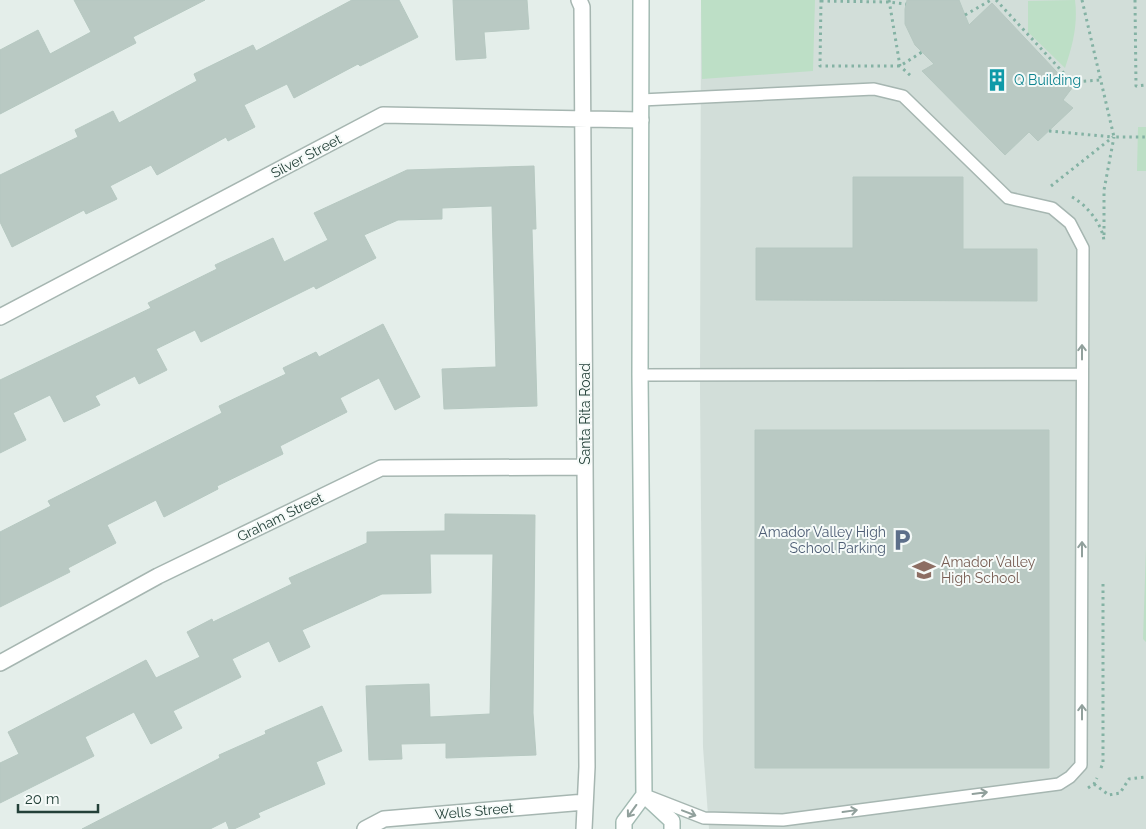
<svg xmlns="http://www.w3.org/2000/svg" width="1146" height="829" font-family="Raleway,sans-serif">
	<rect width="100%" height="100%" fill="#e4eeea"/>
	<path fill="#d2ded9" d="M 701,0 L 1146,0 L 1146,829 L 709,829 L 703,747 L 700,392 Z"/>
	<path fill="#bddfc6" d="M 701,0 L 815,0 L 813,71 L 702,79 Z
		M 1075,0 C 1078,24 1073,45 1065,68 L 1028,32 L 1028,1 Z
		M 1138,127 L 1146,127 L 1146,171 L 1137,171 Z
		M 1146,547 L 1146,642 L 1143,639 Z"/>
	<path fill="#b9c9c3" stroke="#b6c8c1" d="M 74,0 L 205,0 L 133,37 L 136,43 L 0,114 L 0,50 L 38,30 L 50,54 L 91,32 Z
		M 352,0 L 399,0 L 418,37 L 360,66 L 358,64 L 294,98 L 287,84 L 244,105 L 255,127 L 228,141 L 226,137 L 157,175 L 151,165 L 110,186 L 117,199 L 86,214 L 84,210 L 12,247 L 0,222 L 0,175 L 78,137 L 75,130 L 113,111 L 119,123 L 197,81 L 194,74 L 253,45 L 256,51 Z
		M 453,0 L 527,0 L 529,29 L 484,32 L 486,58 L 456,60 Z
		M 907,0 L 959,0 L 969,25 L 992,3 L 1072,88 L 1063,100 L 1073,108 L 1038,141 L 1029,132 L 1005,155 L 922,71 L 934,64 L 915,45 L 905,24 L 905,9 Z
		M 534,166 L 536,229 L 532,229 L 537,406 L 444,409 L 442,369 L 496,367 L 492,206 L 442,208 L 442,219 L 398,220 L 364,235 L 376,258 L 316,289 L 314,286 L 201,342 L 195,330 L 156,349 L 167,370 L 139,384 L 135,376 L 95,396 L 100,405 L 64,422 L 50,395 L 13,413 L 26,440 L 0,453 L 0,380 L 151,308 L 148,303 L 217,269 L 215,265 L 273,238 L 284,262 L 328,240 L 314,213 L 407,170 Z
		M 853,177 L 963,177 L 963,249 L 1037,249 L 1037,301 L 756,300 L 756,248 L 853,248 Z
		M 383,324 L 420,397 L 395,410 L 379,378 L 340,398 L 347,412 L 280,446 L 283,454 L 217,486 L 218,489 L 164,517 L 156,500 L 107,525 L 116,543 L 68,568 L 70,572 L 0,607 L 0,532 L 51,506 L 48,501 L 222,413 L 219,406 L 286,374 L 283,368 L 316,352 L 319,357 Z
		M 755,430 L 1049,430 L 1049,768 L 755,768 Z
		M 445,514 L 535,515 L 533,713 L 536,755 L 446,758 L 446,743 L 401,744 L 402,759 L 369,760 L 366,686 L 429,684 L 430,717 L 490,714 L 493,554 L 430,554 L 431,593 L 382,594 L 302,630 L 310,647 L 279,662 L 269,641 L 232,659 L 241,677 L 173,711 L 182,728 L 151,744 L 134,712 L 85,737 L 94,756 L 0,803 L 0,763 L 19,754 L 8,732 L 146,660 L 156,678 L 200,657 L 187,632 L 212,619 L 213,622 L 292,584 L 289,578 L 367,543 L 367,532 L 445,531 Z
		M 322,706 L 342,751 L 316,762 L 325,784 L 258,813 L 260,817 L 234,829 L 229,829 L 226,821 L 210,829 L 82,829 L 220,758 L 219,755 L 266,734 L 265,731 Z"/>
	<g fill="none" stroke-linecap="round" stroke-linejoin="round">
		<defs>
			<path id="service" d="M 641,100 L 874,89 L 903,96 L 1008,198 L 1052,208 L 1070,223 L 1083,248 L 1081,765 L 1070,777 L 1059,784 L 783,820 L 704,818 L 650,797
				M 640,375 L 1082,374"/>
			<path id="minor" d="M 579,0 L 582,7 L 587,767 L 584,829
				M 0,317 L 383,115 L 641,120
				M 0,663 L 158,576 L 381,468 L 585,467
				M 365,829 L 384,819 L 585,802"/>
			<path id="secondary" d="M 644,795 L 672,821 L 672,829
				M 624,829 L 624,822 L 644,795 L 640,375 L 641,0"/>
		</defs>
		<use href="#service" stroke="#a6b6b1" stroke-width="14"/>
		<use href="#minor" stroke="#a6b6b1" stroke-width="18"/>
		<use href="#secondary" stroke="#a2bab2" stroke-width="18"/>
		<path stroke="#84b2a4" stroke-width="3" stroke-dasharray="2.5 4" stroke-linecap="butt" d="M 821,0 L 820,66 L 900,66 L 922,52
			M 889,0 L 900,66 L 912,77
			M 996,0 L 1072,82 L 1100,80
			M 1082,0 L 1114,137 L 1146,137
			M 1135,0 L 1136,86 L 1146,85
			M 821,1 L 889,2 L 906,4
			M 965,15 L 991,0
			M 1049,131 L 1113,137
			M 1051,186 L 1113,137
			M 1072,197 C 1087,205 1104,226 1104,243
			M 1104,235 L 1104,190 L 1114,137
			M 1101,768 L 1103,763 L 1103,582
			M 1094,784 L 1109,795 L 1120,793 L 1129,779 L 1146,777
			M 1088,788 L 1094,784 L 1097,778"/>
		<use href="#service" stroke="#fff" stroke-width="11"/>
		<use href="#minor" stroke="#fff" stroke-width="15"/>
		<use href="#secondary" stroke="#fff" stroke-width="15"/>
	</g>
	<defs><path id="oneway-shaft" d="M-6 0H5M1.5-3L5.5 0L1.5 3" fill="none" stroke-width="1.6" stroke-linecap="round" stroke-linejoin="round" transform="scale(1.25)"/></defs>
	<g stroke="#91a09c">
		<use href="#oneway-shaft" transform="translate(1082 352) rotate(-90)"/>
		<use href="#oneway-shaft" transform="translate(1082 549) rotate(-90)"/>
		<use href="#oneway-shaft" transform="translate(1082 712) rotate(-90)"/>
		<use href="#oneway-shaft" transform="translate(980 793) rotate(-7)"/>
		<use href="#oneway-shaft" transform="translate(632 811) rotate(126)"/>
		<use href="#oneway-shaft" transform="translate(850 811) rotate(-8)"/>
		<use href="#oneway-shaft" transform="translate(689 813) rotate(21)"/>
	</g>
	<defs>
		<symbol id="building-bare" viewBox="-9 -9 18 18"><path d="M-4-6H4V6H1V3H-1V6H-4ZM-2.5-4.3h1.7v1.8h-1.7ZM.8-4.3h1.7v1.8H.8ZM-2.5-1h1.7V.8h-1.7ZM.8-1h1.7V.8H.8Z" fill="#0f9aa8" stroke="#f5faf8" stroke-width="2.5" paint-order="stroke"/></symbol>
		<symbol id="parking-bare" viewBox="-9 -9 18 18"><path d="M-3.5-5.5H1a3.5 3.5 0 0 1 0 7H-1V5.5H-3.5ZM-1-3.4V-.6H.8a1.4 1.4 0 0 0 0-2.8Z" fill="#5c6f8a" stroke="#f5faf8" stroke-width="2.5" paint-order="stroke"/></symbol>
		<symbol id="school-bare" viewBox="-9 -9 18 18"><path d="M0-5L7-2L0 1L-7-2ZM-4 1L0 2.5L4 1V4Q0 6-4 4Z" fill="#8d6e63" stroke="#f5faf8" stroke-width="2.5" paint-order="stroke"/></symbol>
	</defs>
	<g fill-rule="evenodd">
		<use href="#building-bare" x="981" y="64" width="32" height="32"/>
		<use href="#parking-bare" x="886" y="524" width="32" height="32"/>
		<use href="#school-bare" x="908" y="554" width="32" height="32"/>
	</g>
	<g text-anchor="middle" stroke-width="4" stroke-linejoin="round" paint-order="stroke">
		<g font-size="14" fill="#0d838f" stroke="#f5faf8" text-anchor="start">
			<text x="1014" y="85">Q Building</text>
		</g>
		<g font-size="14" fill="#234038" stroke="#f5faf8">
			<text transform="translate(306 156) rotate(-28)" y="5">Silver Street</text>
			<text transform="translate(585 414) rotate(-90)" y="5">Santa Rita Road</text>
			<text transform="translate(280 517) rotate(-26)" y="5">Graham Street</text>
			<text transform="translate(474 811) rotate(-5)" y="5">Wells Street</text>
		</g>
		<g font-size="14" fill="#4e5e75" stroke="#f5faf8" text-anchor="end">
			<text x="886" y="537">Amador Valley High<tspan x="886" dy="16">School Parking</tspan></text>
		</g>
		<g font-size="14" fill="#785e54" stroke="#f5faf8" text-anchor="start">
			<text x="941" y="567">Amador Valley<tspan x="941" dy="16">High School</tspan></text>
		</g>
	</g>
	<path d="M18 804v8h80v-8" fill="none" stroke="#234038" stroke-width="2.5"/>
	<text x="25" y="804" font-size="15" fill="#234038" stroke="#f5faf8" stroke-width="4" paint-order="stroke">20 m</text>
</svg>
